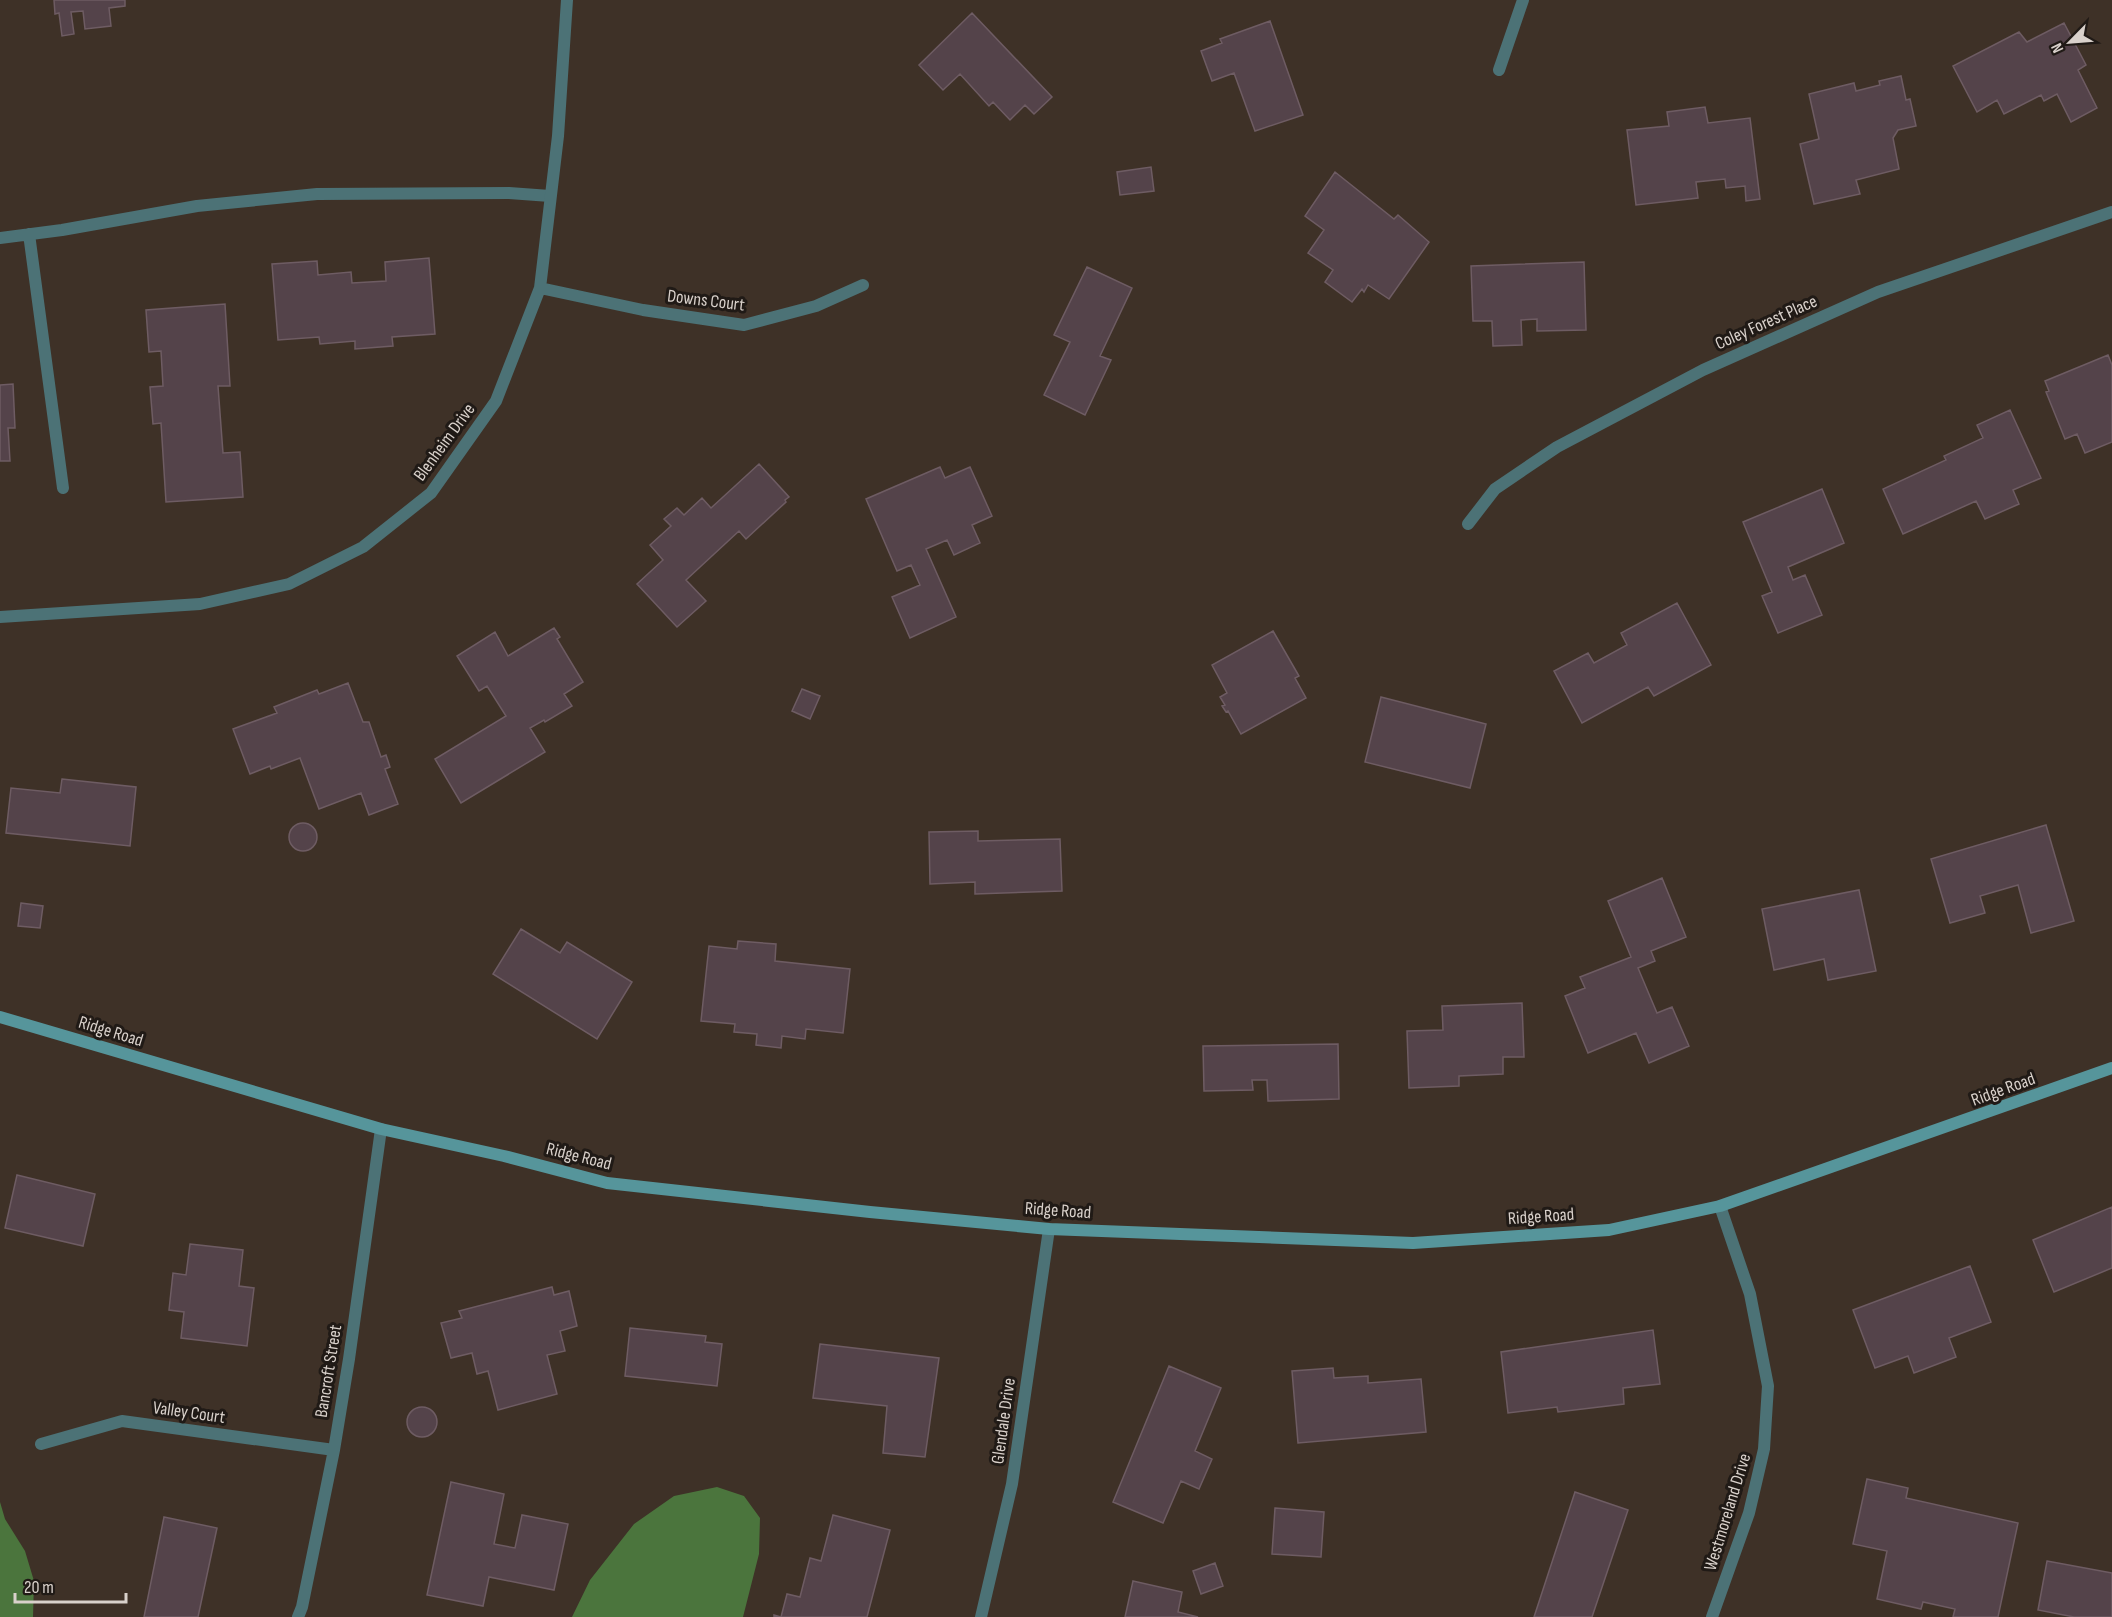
<svg xmlns="http://www.w3.org/2000/svg" width="2112" height="1617" font-family="'Sofia Sans Condensed',sans-serif">
	<rect width="100%" height="100%" fill="#3e3127"/>
	<path fill="#4b753d" d="M 717,1487 L 744,1496 L 760,1518 L 759,1554 L 743,1617 L 572,1617 L 590,1580 L 634,1524 L 674,1496 Z
		M 0,1502 L 5,1519 L 25,1551 L 34,1581 L 33,1617 L 0,1617 Z"/>
	<path fill="#54434a" stroke="#6e5c63" stroke-width="1.5" d="M 54,0 L 125,0 L 125,6 L 109,8 L 111,26 L 85,29 L 83,11 L 71,12 L 74,34 L 62,36 L 59,13 L 55,14 Z
		M 972,13 L 1052,97 L 1034,114 L 1025,105 L 1010,120 L 993,102 L 989,106 L 960,74 L 943,90 L 919,65 Z
		M 1270,21 L 1303,115 L 1255,131 L 1234,73 L 1212,81 L 1201,51 L 1222,43 L 1220,39 Z
		M 2064,23 L 2086,65 L 2078,70 L 2097,108 L 2071,122 L 2057,94 L 2044,101 L 2041,95 L 2004,114 L 1997,100 L 1977,112 L 1953,66 L 2019,32 L 2027,42 Z
		M 1901,76 L 1906,100 L 1910,99 L 1916,126 L 1898,130 L 1893,138 L 1899,169 L 1856,180 L 1860,194 L 1814,204 L 1800,144 L 1819,139 L 1809,94 L 1854,83 L 1856,91 L 1880,85 L 1879,81 Z
		M 1705,107 L 1708,123 L 1750,118 L 1760,199 L 1746,201 L 1745,186 L 1726,188 L 1725,179 L 1696,182 L 1698,198 L 1636,205 L 1627,130 L 1669,126 L 1667,112 Z
		M 1151,167 L 1154,191 L 1120,195 L 1117,172 Z
		M 1335,172 L 1394,219 L 1398,215 L 1429,242 L 1389,299 L 1368,285 L 1364,292 L 1362,289 L 1352,302 L 1325,282 L 1333,270 L 1308,253 L 1324,230 L 1305,216 Z
		M 429,258 L 435,334 L 392,337 L 393,346 L 355,349 L 355,341 L 320,344 L 319,337 L 278,340 L 272,264 L 317,261 L 318,275 L 351,272 L 352,283 L 386,281 L 385,262 Z
		M 1584,262 L 1586,330 L 1537,331 L 1537,319 L 1521,320 L 1522,345 L 1493,346 L 1492,321 L 1473,321 L 1471,266 Z
		M 1087,267 L 1132,288 L 1100,356 L 1111,360 L 1085,415 L 1044,395 L 1070,342 L 1054,335 Z
		M 225,304 L 230,386 L 218,386 L 223,453 L 240,452 L 243,497 L 166,502 L 161,423 L 153,424 L 150,387 L 163,386 L 161,351 L 149,352 L 146,310 Z
		M 2108,355 L 2112,365 L 2112,442 L 2085,453 L 2077,434 L 2065,439 L 2046,392 L 2049,391 L 2045,381 Z
		M 13,384 L 15,428 L 8,428 L 10,461 L 0,461 L 0,385 Z
		M 2010,410 L 2041,478 L 2013,490 L 2019,504 L 1985,519 L 1976,501 L 1903,534 L 1883,489 L 1946,460 L 1944,456 L 1983,438 L 1977,425 Z
		M 759,464 L 789,497 L 785,500 L 786,502 L 746,539 L 739,531 L 686,580 L 706,601 L 677,627 L 637,584 L 663,560 L 650,545 L 671,526 L 664,519 L 677,508 L 684,515 L 702,498 L 711,508 Z
		M 940,467 L 945,478 L 970,467 L 992,516 L 972,525 L 980,543 L 954,555 L 947,540 L 926,549 L 956,617 L 910,638 L 892,597 L 920,585 L 911,565 L 897,571 L 866,499 Z
		M 1822,489 L 1844,543 L 1788,567 L 1793,580 L 1805,575 L 1822,615 L 1778,633 L 1762,596 L 1772,592 L 1743,522 Z
		M 1677,603 L 1711,665 L 1654,696 L 1648,687 L 1582,723 L 1554,671 L 1588,653 L 1594,663 L 1627,645 L 1621,633 Z
		M 554,628 L 560,637 L 557,639 L 583,682 L 564,694 L 572,706 L 545,722 L 544,720 L 530,728 L 545,752 L 461,803 L 435,759 L 506,716 L 487,686 L 479,691 L 457,656 L 495,632 L 508,656 Z
		M 1273,631 L 1299,676 L 1295,678 L 1306,698 L 1241,734 L 1228,711 L 1226,712 L 1222,706 L 1225,705 L 1220,697 L 1227,693 L 1212,665 Z
		M 348,683 L 363,722 L 369,722 L 381,757 L 386,755 L 390,767 L 385,769 L 398,804 L 369,815 L 361,793 L 319,809 L 300,758 L 271,769 L 270,766 L 250,774 L 233,729 L 277,713 L 274,707 L 317,690 L 319,694 Z
		M 802,689 L 820,696 L 810,719 L 792,711 Z
		M 1381,697 L 1486,724 L 1470,788 L 1365,762 Z
		M 62,779 L 136,787 L 130,846 L 6,833 L 11,788 L 60,793 Z
		M289 837a14 14 0 1 1 28 0a14 14 0 1 1-28 0Z
		M 2046,825 L 2074,921 L 2031,933 L 2018,885 L 1980,896 L 1985,913 L 1950,923 L 1931,859 Z
		M 978,831 L 978,841 L 1060,839 L 1062,891 L 975,894 L 975,882 L 930,884 L 929,832 Z
		M 1662,878 L 1686,937 L 1651,951 L 1655,961 L 1638,968 L 1657,1013 L 1672,1007 L 1689,1046 L 1649,1063 L 1636,1033 L 1588,1053 L 1565,996 L 1585,988 L 1580,977 L 1631,957 L 1608,901 Z
		M 1859,890 L 1876,971 L 1828,980 L 1824,959 L 1774,970 L 1762,909 Z
		M 21,903 L 43,906 L 40,928 L 18,926 Z
		M 521,929 L 560,953 L 567,942 L 632,982 L 597,1039 L 493,974 Z
		M 738,941 L 776,944 L 775,961 L 850,969 L 843,1033 L 806,1029 L 805,1039 L 782,1036 L 781,1048 L 756,1045 L 757,1034 L 734,1032 L 735,1024 L 701,1021 L 709,946 L 737,949 Z
		M 1522,1003 L 1524,1057 L 1503,1057 L 1503,1074 L 1459,1076 L 1459,1086 L 1409,1088 L 1407,1031 L 1443,1030 L 1442,1006 Z
		M 1338,1044 L 1339,1099 L 1268,1101 L 1267,1080 L 1252,1080 L 1253,1090 L 1204,1091 L 1203,1046 Z
		M 17,1175 L 95,1194 L 83,1246 L 5,1228 Z
		M 2112,1207 L 2112,1268 L 2054,1292 L 2033,1240 Z
		M 190,1244 L 243,1250 L 239,1286 L 254,1288 L 247,1346 L 181,1338 L 184,1312 L 169,1310 L 173,1273 L 186,1275 Z
		M 1970,1266 L 1991,1322 L 1949,1338 L 1956,1357 L 1914,1373 L 1908,1356 L 1875,1368 L 1853,1310 Z
		M 552,1287 L 554,1295 L 569,1291 L 577,1326 L 560,1331 L 565,1351 L 547,1355 L 557,1394 L 498,1410 L 488,1371 L 477,1374 L 472,1353 L 451,1358 L 441,1323 L 462,1318 L 459,1311 Z
		M 630,1328 L 706,1336 L 705,1342 L 722,1344 L 717,1386 L 625,1376 Z
		M 1653,1330 L 1660,1384 L 1623,1388 L 1624,1404 L 1558,1412 L 1557,1407 L 1508,1413 L 1501,1352 Z
		M 820,1344 L 939,1358 L 925,1457 L 883,1453 L 887,1406 L 813,1398 Z
		M 1169,1366 L 1221,1388 L 1195,1451 L 1212,1459 L 1199,1489 L 1181,1481 L 1163,1523 L 1113,1502 Z
		M 1333,1368 L 1334,1378 L 1368,1376 L 1368,1383 L 1421,1379 L 1426,1432 L 1298,1443 L 1292,1371 Z
		M407 1422a15 15 0 1 1 30 0a15 15 0 1 1-30 0Z
		M 1867,1479 L 1908,1488 L 1906,1498 L 2018,1523 L 1998,1617 L 1953,1617 L 1955,1609 L 1923,1602 L 1921,1609 L 1877,1599 L 1887,1551 L 1853,1544 Z
		M 451,1482 L 504,1494 L 494,1544 L 515,1548 L 522,1515 L 568,1524 L 554,1590 L 489,1577 L 483,1606 L 427,1595 Z
		M 1575,1492 L 1628,1510 L 1592,1617 L 1534,1617 Z
		M 1275,1508 L 1324,1512 L 1321,1557 L 1272,1554 Z
		M 833,1515 L 890,1530 L 867,1617 L 774,1617 L 774,1615 L 781,1617 L 787,1594 L 800,1597 L 810,1558 L 821,1561 Z
		M 164,1517 L 217,1528 L 198,1617 L 144,1617 Z
		M 2047,1561 L 2112,1573 L 2112,1617 L 2074,1617 L 2038,1610 Z
		M 1215,1563 L 1223,1586 L 1201,1594 L 1193,1571 Z
		M 1133,1581 L 1182,1592 L 1178,1612 L 1198,1617 L 1125,1617 Z"/>
	<g fill="none" stroke-linecap="round" stroke-linejoin="round">
		<path stroke="#4c7276" stroke-width="12" d="M 29,234 L 63,488
			M 0,238 L 62,230 L 197,206 L 317,194 L 509,193 L 550,196"/>
		<path stroke="#4c7276" stroke-width="12" d="M 1499,70 L 1523,0
			M 540,288 L 643,310 L 744,325 L 816,306 L 863,285
			M 1468,524 L 1495,489 L 1557,447 L 1703,370 L 1878,292 L 2112,212
			M 0,617 L 200,604 L 289,584 L 363,547 L 431,493 L 496,401 L 540,288 L 558,136 L 567,0
			M 41,1444 L 122,1421 L 334,1450
			M 298,1617 L 302,1607 L 334,1450 L 349,1359 L 381,1129
			M 981,1617 L 1012,1484 L 1049,1229
			M 1712,1617 L 1749,1513 L 1764,1449 L 1768,1386 L 1750,1294 L 1720,1206"/>
		<path stroke="#56959b" stroke-width="12" d="M 0,1017 L 381,1129 L 504,1156 L 607,1183 L 870,1212 L 1049,1229 L 1413,1243 L 1609,1230 L 1720,1206 L 2112,1068"/>
	</g>
	<g text-anchor="middle" stroke-width="6" stroke-linejoin="round" paint-order="stroke">
		<g font-size="18" fill="#d9d1cb" stroke="#201a16">
			<text transform="translate(706 300) rotate(7)" y="6">Downs Court</text>
			<text transform="translate(1766 322) rotate(-24)" y="6">Coley Forest Place</text>
			<text transform="translate(444 442) rotate(-54)" y="6">Blenheim Drive</text>
			<text transform="translate(111 1031) rotate(17)" y="6">Ridge Road</text>
			<text transform="translate(2003 1089) rotate(-20)" y="6">Ridge Road</text>
			<text transform="translate(579 1156) rotate(14)" y="6">Ridge Road</text>
			<text transform="translate(1058 1210) rotate(4)" y="6">Ridge Road</text>
			<text transform="translate(1541 1216) rotate(-4)" y="6">Ridge Road</text>
			<text transform="translate(328 1371) rotate(-81)" y="6">Bancroft Street</text>
			<text transform="translate(189 1412) rotate(8)" y="6">Valley Court</text>
			<text transform="translate(1003 1421) rotate(-82)" y="6">Glendale Drive</text>
			<text transform="translate(1727 1512) rotate(-73)" y="6">Westmoreland Drive</text>
		</g>
	</g>
	<g transform="translate(2070 42) rotate(245)" stroke="#201a16" stroke-width="4.5" paint-order="stroke">
	<path d="M0-4.5L10 22L0 15L-10 22Z" fill="#d9d1cb"/>
	<text y="-9" font-size="16" font-weight="bold" text-anchor="middle" fill="#d9d1cb">N</text>
	</g>
	<path d="M15 1593v9h111v-9" fill="none" stroke="#d9d1cb" stroke-width="3"/>
	<text x="24" y="1593" font-size="18" fill="#d9d1cb" stroke="#201a16" stroke-width="4.5" paint-order="stroke">20 m</text>
</svg>
